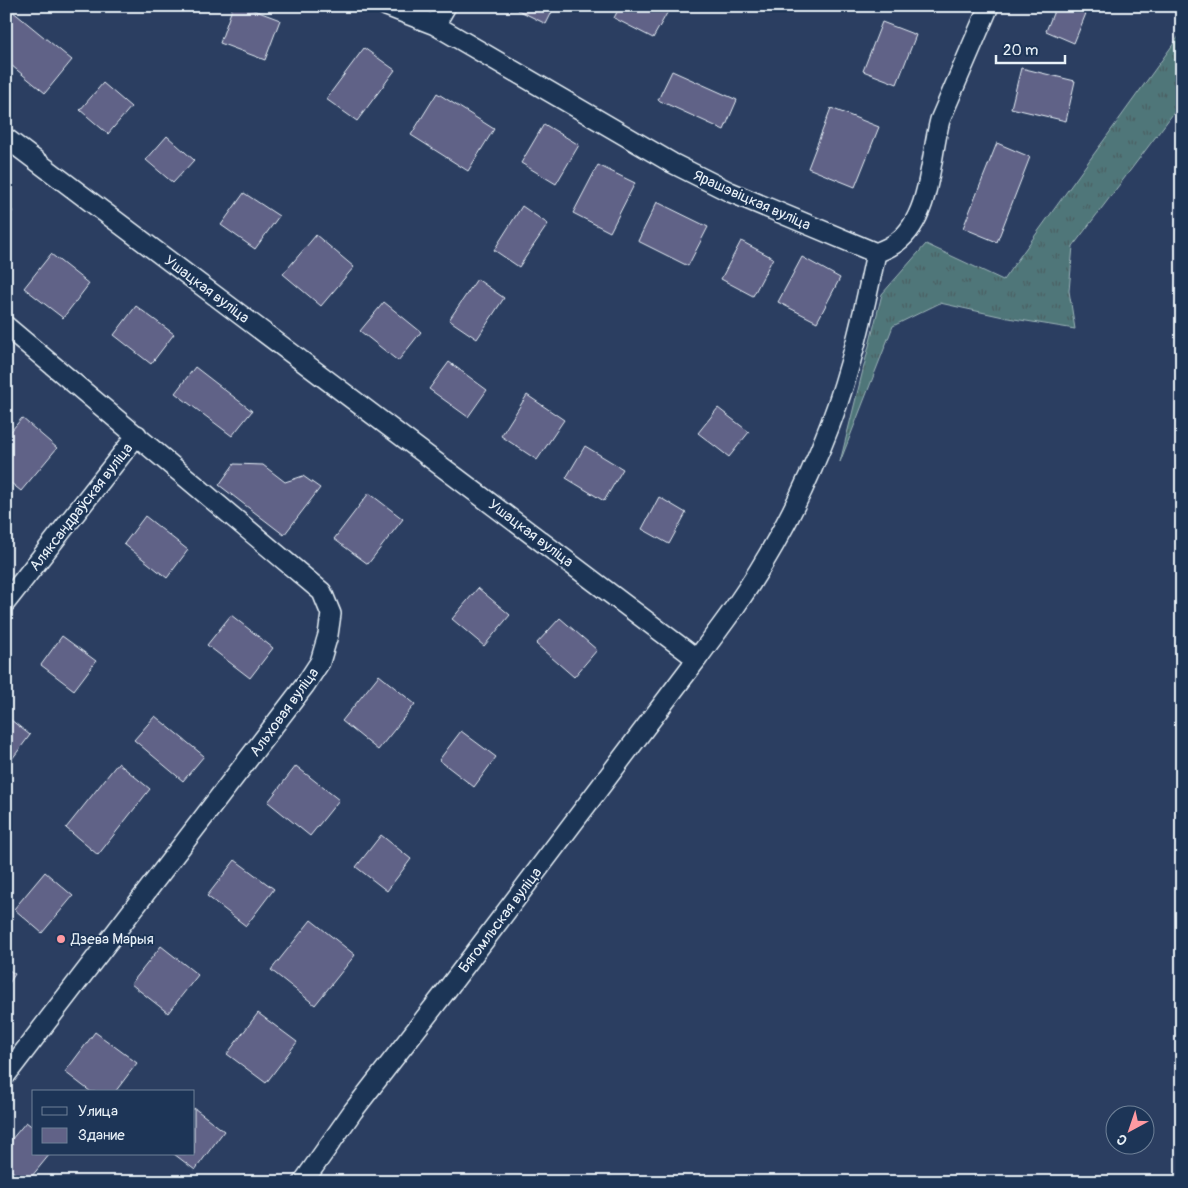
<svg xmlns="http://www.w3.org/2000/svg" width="1188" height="1188" font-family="Pangolin,sans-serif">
	<defs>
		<pattern id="grass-tufts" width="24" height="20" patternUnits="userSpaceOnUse" patternTransform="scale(1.25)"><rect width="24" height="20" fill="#507679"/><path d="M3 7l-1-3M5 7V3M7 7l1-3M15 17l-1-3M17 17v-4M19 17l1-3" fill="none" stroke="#4b5f62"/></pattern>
	</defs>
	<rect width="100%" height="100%" fill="#2b3e61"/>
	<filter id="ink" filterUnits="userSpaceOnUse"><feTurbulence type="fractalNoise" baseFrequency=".02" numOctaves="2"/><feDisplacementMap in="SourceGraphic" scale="10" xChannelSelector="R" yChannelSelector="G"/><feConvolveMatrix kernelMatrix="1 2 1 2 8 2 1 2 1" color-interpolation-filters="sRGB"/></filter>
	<g filter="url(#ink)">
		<path fill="url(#grass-tufts)" stroke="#9cb4b8" d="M 1182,32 L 1182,102 L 1073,246 L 1069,291 L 1075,329 L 1008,318 L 940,303 L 893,326 L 840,462 L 882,294 L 926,244 L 1003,280 Z"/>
		<path fill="#616287" stroke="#e8f1f8" d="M 6,6 L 72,60 L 45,93 L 6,61 Z
			M 233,6 L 243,6 L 280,20 L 265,60 L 220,43 Z
			M 510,6 L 555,6 L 546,24 Z
			M 620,6 L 671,6 L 653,38 L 614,18 Z
			M 1056,6 L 1089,6 L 1074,43 L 1046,31 Z
			M 882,22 L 916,35 L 897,84 L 863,71 Z
			M 364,48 L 395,70 L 357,121 L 326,99 Z
			M 1021,68 L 1075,81 L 1066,121 L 1011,108 Z
			M 672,71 L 737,100 L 724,130 L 658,100 Z
			M 103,83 L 131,107 L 108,134 L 80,110 Z
			M 437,93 L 494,129 L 468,171 L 411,135 Z
			M 831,108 L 879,127 L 855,187 L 808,168 Z
			M 544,124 L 579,145 L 556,184 L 521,163 Z
			M 167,136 L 194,160 L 173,183 L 146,160 Z
			M 997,143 L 1030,157 L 997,242 L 963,228 Z
			M 598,165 L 635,183 L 610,232 L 573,213 Z
			M 244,193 L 279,216 L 255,249 L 221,225 Z
			M 657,202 L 708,227 L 688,266 L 638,241 Z
			M 6,206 L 13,211 L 6,220 Z
			M 522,206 L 548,224 L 519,267 L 494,250 Z
			M 316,235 L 354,267 L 321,306 L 283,274 Z
			M 741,241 L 773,258 L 753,296 L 721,279 Z
			M 51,254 L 89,284 L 63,318 L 24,288 Z
			M 802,257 L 840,278 L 817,322 L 778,302 Z
			M 477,279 L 504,298 L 477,339 L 449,320 Z
			M 384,302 L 421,332 L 398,361 L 360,331 Z
			M 136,306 L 174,334 L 151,364 L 114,335 Z
			M 449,362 L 487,390 L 468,417 L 429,389 Z
			M 195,367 L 252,411 L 232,436 L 175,393 Z
			M 527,395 L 564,420 L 537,460 L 501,436 Z
			M 718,408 L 749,432 L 729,457 L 698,433 Z
			M 22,418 L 57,448 L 21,491 L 6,479 L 6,437 Z
			M 585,446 L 623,469 L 604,501 L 566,478 Z
			M 234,464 L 263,465 L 285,482 L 303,476 L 320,488 L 284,535 L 219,485 Z
			M 369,493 L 403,519 L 368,564 L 334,539 Z
			M 659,497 L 686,513 L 669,544 L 642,529 Z
			M 145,516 L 188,550 L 167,578 L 124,544 Z
			M 478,588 L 510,615 L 484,646 L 452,619 Z
			M 231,615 L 273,648 L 250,678 L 207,645 Z
			M 560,618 L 597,650 L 574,677 L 536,644 Z
			M 62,636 L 96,661 L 74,690 L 41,665 Z
			M 379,675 L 415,704 L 378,750 L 342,721 Z
			M 6,716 L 30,735 L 9,763 L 6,761 Z
			M 155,716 L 204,756 L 183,781 L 134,740 Z
			M 461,731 L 496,757 L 474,787 L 439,760 Z
			M 118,763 L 150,789 L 98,855 L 66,828 Z
			M 296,766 L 339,800 L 310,836 L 268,802 Z
			M 381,835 L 411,859 L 387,891 L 356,867 Z
			M 235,860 L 274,889 L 246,926 L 207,896 Z
			M 45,872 L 73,896 L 42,933 L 14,909 Z
			M 311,920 L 355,955 L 315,1005 L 271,970 Z
			M 161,946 L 198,975 L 168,1013 L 131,984 Z
			M 6,968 L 15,974 L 6,988 Z
			M 258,1013 L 297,1042 L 266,1083 L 227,1054 Z
			M 95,1032 L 137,1063 L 115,1092 L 91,1092 L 65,1072 Z
			M 194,1108 L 224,1131 L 195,1170 L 174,1154 L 194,1154 Z
			M 26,1122 L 34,1128 L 34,1154 L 50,1154 L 27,1182 L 25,1182 L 6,1166 L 6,1146 Z"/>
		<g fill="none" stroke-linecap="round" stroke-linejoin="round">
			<defs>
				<path id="minor" d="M 386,6 L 435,25 L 672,163 L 730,192 L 876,253
					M 435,25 L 446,6
					M 6,138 L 697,659
					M 876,253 C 883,250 891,247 897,242 C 931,217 930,157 940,120 L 989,6
					M 6,326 L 322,592 L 331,614 L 328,635 L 320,662 L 305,685 L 6,1075
					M 6,602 L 137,435
					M 303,1182 L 353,1111 L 446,991 L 697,659 C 710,641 723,624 735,607 C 774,551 806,488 830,425 C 851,370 864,311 876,253"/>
			</defs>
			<use href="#minor" stroke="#e8f1f8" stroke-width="22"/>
			<use href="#minor" stroke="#1d3557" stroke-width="19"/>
		</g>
	</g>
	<circle fill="#ff9aa2" stroke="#1d3557" stroke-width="2" cx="61" cy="939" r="5"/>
	<g text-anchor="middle" stroke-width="4" stroke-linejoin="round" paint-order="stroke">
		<g font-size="15" fill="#e8f1f8" stroke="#1d3557">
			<text transform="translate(752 200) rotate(24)" y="5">Ярашэвіцкая вуліца</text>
			<text transform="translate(207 289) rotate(37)" y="5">Ушацкая вуліца</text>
			<text transform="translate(81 507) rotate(-52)" y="5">Аляксандраўская вуліца</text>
			<text transform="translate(531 533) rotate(37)" y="5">Ушацкая вуліца</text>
			<text transform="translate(284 712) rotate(-54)" y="5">Альховая вуліца</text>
			<text transform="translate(500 920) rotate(-53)" y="5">Бягомльская вуліца</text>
		</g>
		<g font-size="15" fill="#e8f1f8" stroke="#1d3557" text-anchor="start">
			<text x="71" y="944">Дзева Марыя</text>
		</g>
	</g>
	<rect width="1188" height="1188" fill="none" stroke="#1d3557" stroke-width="25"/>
	<rect x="12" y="12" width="1163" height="1163" fill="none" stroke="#e8f1f8" stroke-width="2" filter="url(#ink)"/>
	<rect x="32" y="1090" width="162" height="65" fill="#1d3557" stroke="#6e8097"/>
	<rect x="42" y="1107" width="25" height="8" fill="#1d3557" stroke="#6e8097"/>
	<text x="78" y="1116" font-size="15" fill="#e8f1f8">Улица</text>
	<rect x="42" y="1128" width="25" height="15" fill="#616287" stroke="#6e8097"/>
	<text x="78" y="1140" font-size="15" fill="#e8f1f8">Здание</text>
	<g transform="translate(1130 1130) rotate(220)"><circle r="24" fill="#1d3557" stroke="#6e8097"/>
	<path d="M0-4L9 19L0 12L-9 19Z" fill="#ff9aa2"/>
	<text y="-8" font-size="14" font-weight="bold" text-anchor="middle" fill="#e8f1f8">С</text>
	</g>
	<path d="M996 55v8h69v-8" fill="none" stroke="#e8f1f8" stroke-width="2.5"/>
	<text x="1003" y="55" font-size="15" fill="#e8f1f8" stroke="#1d3557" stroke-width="4" paint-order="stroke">20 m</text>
</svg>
